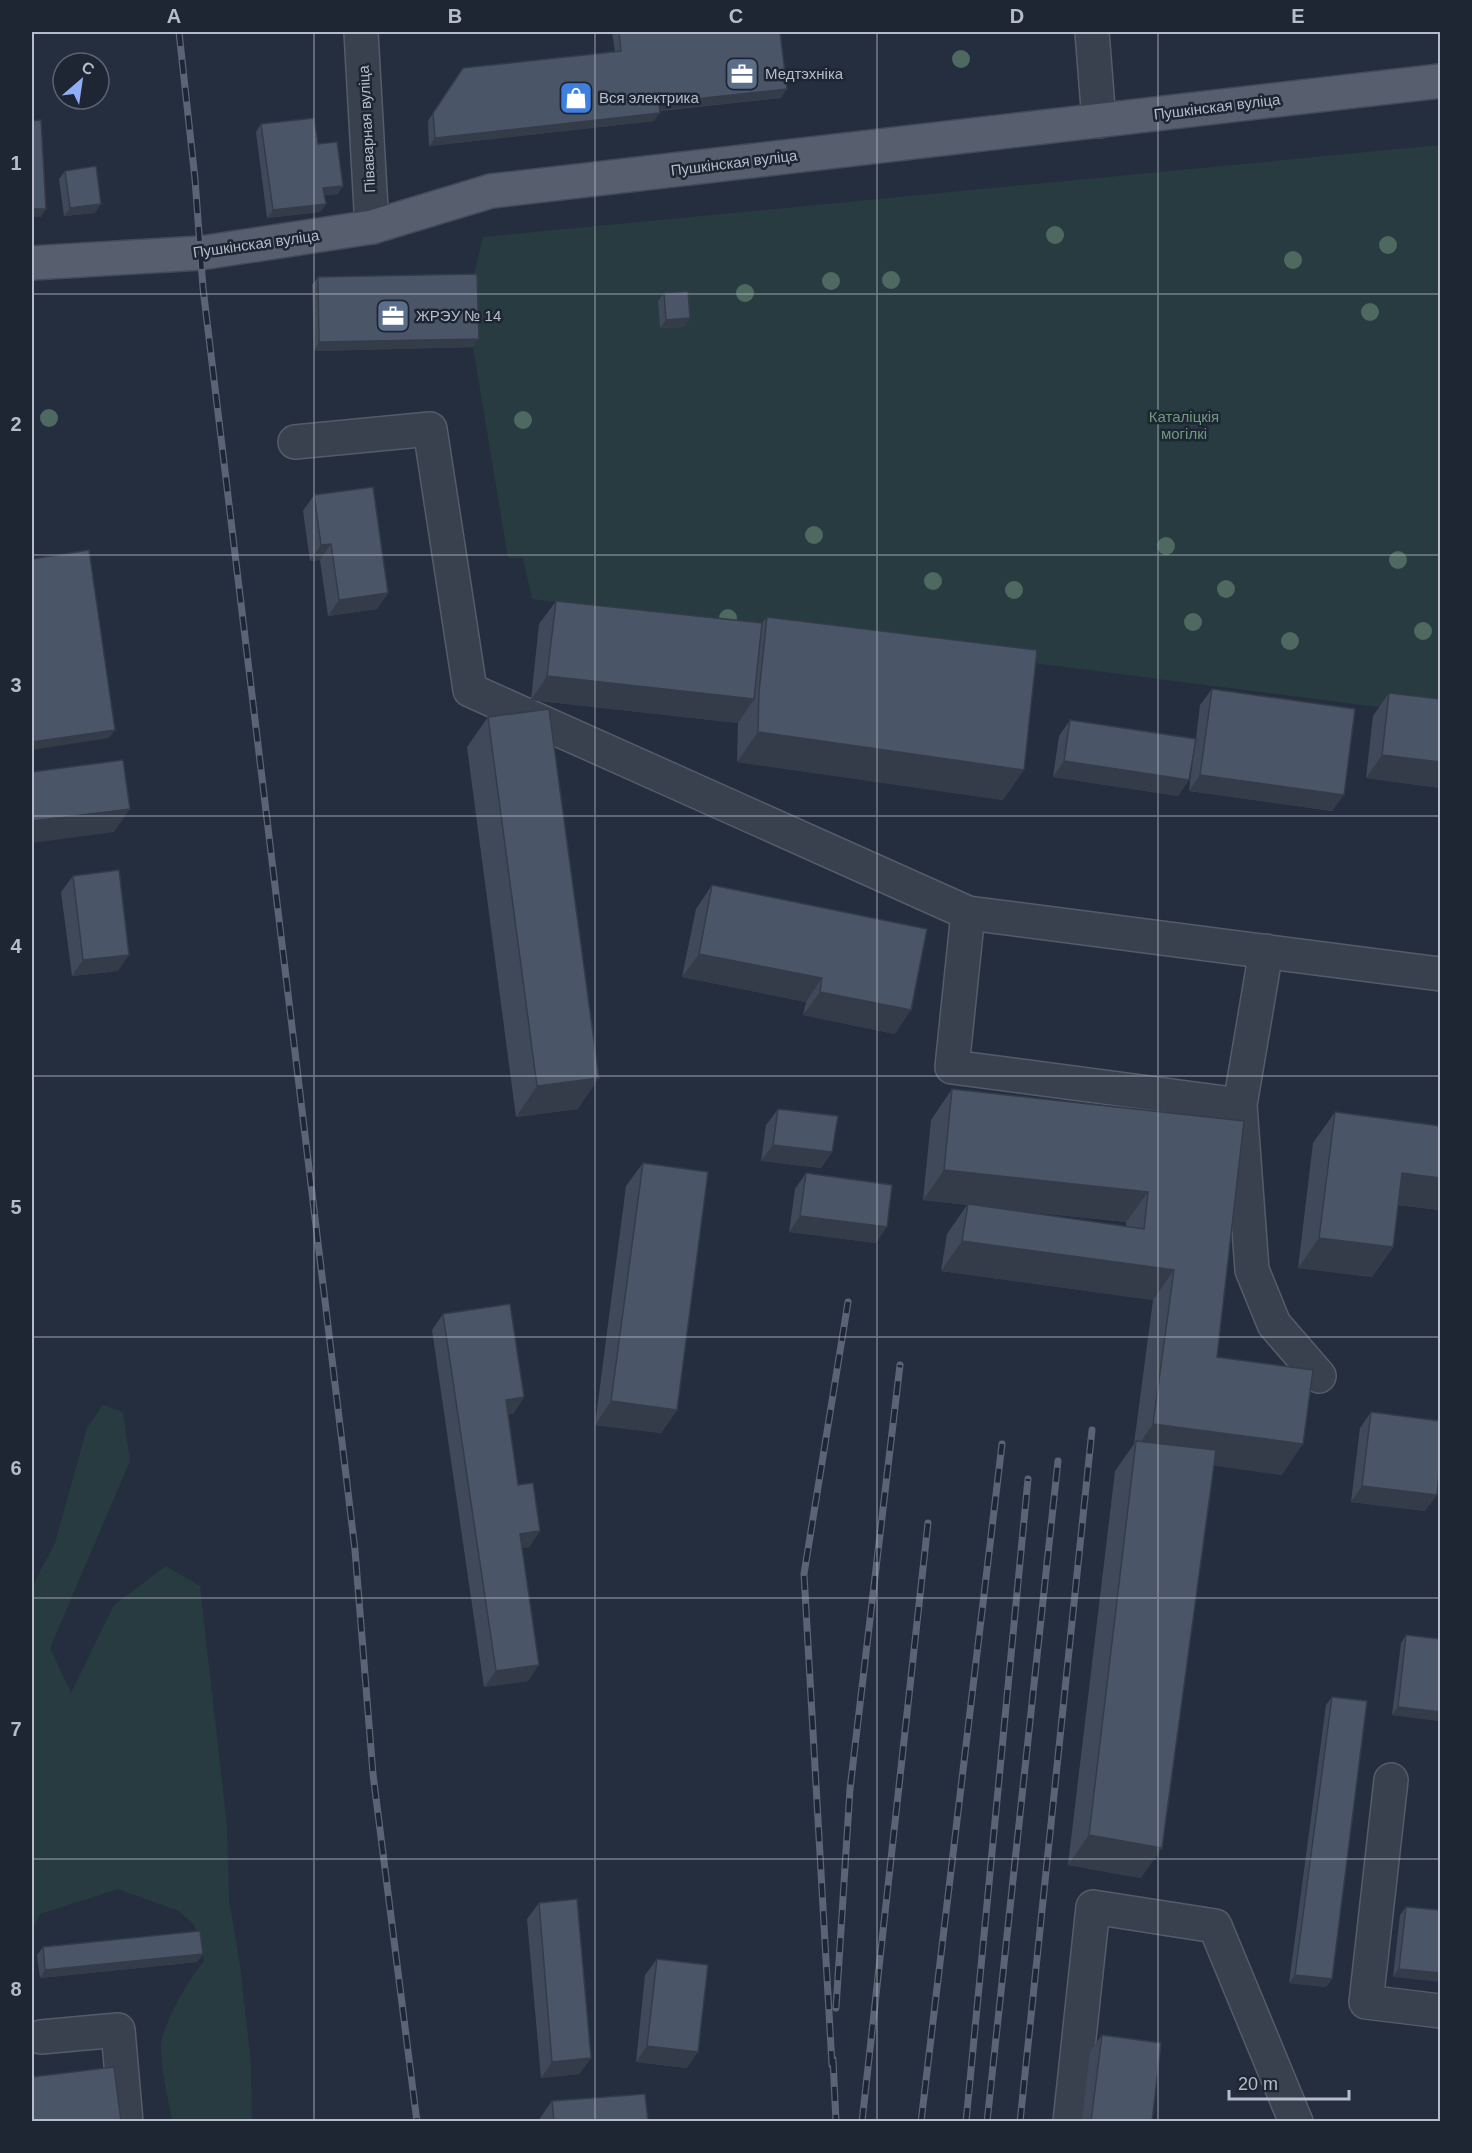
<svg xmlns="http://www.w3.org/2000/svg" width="1472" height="2153" font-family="Helvetica,sans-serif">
	<rect width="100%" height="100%" fill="#252e3f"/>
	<path fill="#273b40" d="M 1440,145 L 1440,715 L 532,599 L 523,558 L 508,558 L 473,347 L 472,282 L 483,237 Z
		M 103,1405 L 123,1412 L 130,1461 L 50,1648 L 71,1693 L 114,1605 L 166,1566 L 200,1586 L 227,1826 L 229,1899 L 240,1965 L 251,2063 L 252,2121 L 172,2121 C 168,2097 161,2072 161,2047 C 161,2026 190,1977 204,1961 L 195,1926 L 179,1911 L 118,1889 L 40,1914 L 32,1931 L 32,1587 L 55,1543 L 87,1428 Z"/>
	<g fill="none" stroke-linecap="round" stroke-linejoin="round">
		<defs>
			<path id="minor" d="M 361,32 L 372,227
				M 1092,32 L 1099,121
				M 295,442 L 430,429 L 470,690 L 968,913 L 1440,974
				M 968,913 L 952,1067 L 1240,1105
				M 1266,951 L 1240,1105 L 1252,1270 L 1274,1324 L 1319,1376
				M 1391,1780 L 1366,2002 L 1440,2011
				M 41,2037 L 118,2030 L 126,2122
				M 1070,2122 L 1093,1907 L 1215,1926 L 1296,2122"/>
			<path id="major" d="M 32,263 L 201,253 L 372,227 L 491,191 L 1440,81"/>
		</defs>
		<use href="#minor" stroke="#545c69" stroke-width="36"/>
		<use href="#major" stroke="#434a58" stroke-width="36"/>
		<use href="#minor" stroke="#39414f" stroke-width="33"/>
		<use href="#major" stroke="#575f6f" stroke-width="33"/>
		<defs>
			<path id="rail" d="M 179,32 L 195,179 L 203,288 L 355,1550 L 373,1774 L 417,2122
				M 836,2008 L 850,1789 L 900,1365
				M 833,2059 L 836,2122
				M 832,2065 L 804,1574 L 848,1302
				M 862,2122 L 928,1523
				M 921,2122 L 1002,1444
				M 966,2122 L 1028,1479
				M 987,2122 L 1058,1461
				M 1020,2122 L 1092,1430"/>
		</defs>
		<use href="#rail" stroke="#5b6476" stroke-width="7"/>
		<use href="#rail" stroke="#1e2634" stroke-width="4.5" stroke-dasharray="14" stroke-linecap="butt"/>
	</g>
	<g fill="#4d6960">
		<circle cx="961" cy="59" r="9"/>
		<circle cx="1055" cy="235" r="9"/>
		<circle cx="1388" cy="245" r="9"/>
		<circle cx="1293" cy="260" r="9"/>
		<circle cx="891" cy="280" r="9"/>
		<circle cx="831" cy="281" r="9"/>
		<circle cx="745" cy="293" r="9"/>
		<circle cx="1370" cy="312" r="9"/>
		<circle cx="49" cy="418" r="9"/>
		<circle cx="523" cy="420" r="9"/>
		<circle cx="814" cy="535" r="9"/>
		<circle cx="1166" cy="546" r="9"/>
		<circle cx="1398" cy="560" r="9"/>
		<circle cx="933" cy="581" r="9"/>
		<circle cx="1226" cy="589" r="9"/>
		<circle cx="1014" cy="590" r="9"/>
		<circle cx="728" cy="618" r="9"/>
		<circle cx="1193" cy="622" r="9"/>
		<circle cx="1423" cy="631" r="9"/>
		<circle cx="1290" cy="641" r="9"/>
	</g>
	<path fill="#404959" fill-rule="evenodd" d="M 612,32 L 780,32 L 781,98 L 660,111 L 654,121 L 429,146 L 428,121 L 463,68 L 615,52 Z
		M 261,124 L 338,194 L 324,195 L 326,204 L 320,212 L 267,218 L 256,132 Z
		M 65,171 L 95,213 L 64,216 L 59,179 Z
		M 318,277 L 473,347 L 314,351 L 312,285 Z
		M 664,293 L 690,318 L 684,327 L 660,328 L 658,301 Z
		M 314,495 L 388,593 L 377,609 L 328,616 L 320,560 L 310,561 L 303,511 Z
		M 556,601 L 762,623 L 767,617 L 1003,800 L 737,762 L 738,723 L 531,700 L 539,624 Z
		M 1212,689 L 1332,811 L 1189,791 L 1195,742 L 1178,796 L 1053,777 L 1059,736 L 1070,720 L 1196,739 L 1200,705 Z
		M 1389,693 L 1440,699 L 1440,788 L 1366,778 L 1373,716 Z
		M 488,717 L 578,1109 L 516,1117 L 467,747 Z
		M 73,876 L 118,971 L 72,976 L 61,892 Z
		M 712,885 L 895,1034 L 803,1015 L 806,1002 L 682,977 L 696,909 Z
		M 952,1089 L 1244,1121 L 1217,1357 L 1282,1475 L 1214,1465 L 1141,1878 L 1068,1865 L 1115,1471 L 1134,1444 L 1153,1300 L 941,1271 L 947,1234 L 967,1205 L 923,1200 L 931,1120 ZM 1001,1209 L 1126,1222 L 1126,1227 Z
		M 778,1109 L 832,1152 L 821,1168 L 761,1161 L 766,1125 Z
		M 1335,1112 L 1440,1126 L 1440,1210 L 1398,1205 L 1393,1247 L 1372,1277 L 1298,1268 L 1313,1143 Z
		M 643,1163 L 677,1410 L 661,1433 L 595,1425 L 626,1186 Z
		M 806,1173 L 876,1243 L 789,1232 L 795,1189 Z
		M 443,1314 L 524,1397 L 513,1414 L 508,1414 L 518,1485 L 540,1531 L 529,1547 L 522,1548 L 528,1681 L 484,1687 L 432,1330 Z
		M 1371,1412 L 1425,1511 L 1351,1502 L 1360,1428 Z
		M 1406,1635 L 1440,1639 L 1440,1721 L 1392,1715 L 1401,1643 Z
		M 1332,1697 L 1332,1979 L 1326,1987 L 1289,1983 L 1326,1705 Z
		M 539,1903 L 591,2058 L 579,2074 L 541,2078 L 527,1919 Z
		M 1406,1907 L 1440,1910 L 1393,1977 L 1400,1915 Z
		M 43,1947 L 203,1954 L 197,1962 L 40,1978 L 37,1955 Z
		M 657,1959 L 687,2068 L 636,2062 L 645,1975 Z
		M 1102,2035 L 1152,2121 L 1082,2121 L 1090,2051 Z
		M 552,2101 L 648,2121 L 538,2121 Z"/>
	<path fill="#343c49" d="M 787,89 L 781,98 L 653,111 L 659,103 Z
		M 660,113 L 654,121 L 429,146 L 435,138 Z
		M 343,186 L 338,194 L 318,196 L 323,188 Z
		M 101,204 L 95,213 L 64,216 L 70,208 Z
		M 326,204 L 320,212 L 267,218 L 273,210 Z
		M 32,209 L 46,209 L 41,217 L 32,217 Z
		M 690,318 L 684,327 L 660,328 L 666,320 Z
		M 479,339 L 473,347 L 314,351 L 319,342 Z
		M 331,544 L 320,560 L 310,561 L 321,545 Z
		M 388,593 L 377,609 L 328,616 L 339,600 Z
		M 547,676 L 754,699 L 738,723 L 531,700 Z
		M 115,730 L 109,738 L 32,750 L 32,742 Z
		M 758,732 L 1024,770 L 1003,800 L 737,762 Z
		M 1382,755 L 1440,762 L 1440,788 L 1366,778 Z
		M 1064,761 L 1189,780 L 1178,796 L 1053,777 Z
		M 1200,775 L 1344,795 L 1332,811 L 1189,791 Z
		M 130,809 L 114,832 L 32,843 L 32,821 Z
		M 699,954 L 822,978 L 806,1002 L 682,977 Z
		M 129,955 L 118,971 L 72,976 L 83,960 Z
		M 820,992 L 911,1010 L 895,1034 L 803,1015 Z
		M 599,1078 L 578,1109 L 516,1117 L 537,1086 Z
		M 773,1145 L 832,1152 L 821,1168 L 761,1161 Z
		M 944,1170 L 1148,1192 L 1126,1222 L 923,1200 Z
		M 1402,1173 L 1440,1178 L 1440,1210 L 1381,1203 Z
		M 800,1216 L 887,1227 L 876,1243 L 789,1232 Z
		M 1319,1238 L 1393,1247 L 1372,1277 L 1298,1268 Z
		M 962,1241 L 1174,1270 L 1153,1300 L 941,1271 Z
		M 524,1397 L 513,1414 L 494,1417 L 506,1400 Z
		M 611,1401 L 677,1410 L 661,1433 L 595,1425 Z
		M 1153,1424 L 1303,1444 L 1282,1475 L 1135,1455 L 1135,1450 Z
		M 1362,1486 L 1437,1495 L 1425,1511 L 1351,1502 Z
		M 540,1531 L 529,1547 L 509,1550 L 520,1534 Z
		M 539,1665 L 528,1681 L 484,1687 L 496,1671 Z
		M 1398,1707 L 1440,1712 L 1440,1721 L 1392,1715 Z
		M 1089,1835 L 1162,1848 L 1141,1878 L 1068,1865 Z
		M 203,1954 L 197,1962 L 40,1978 L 45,1970 Z
		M 1399,1969 L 1440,1973 L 1440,1982 L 1393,1977 Z
		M 1295,1975 L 1332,1979 L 1326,1987 L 1289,1983 Z
		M 647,2046 L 698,2052 L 687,2068 L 636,2062 Z
		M 591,2058 L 579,2074 L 541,2078 L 552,2062 Z"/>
	<path fill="#4b5568" stroke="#343c49" stroke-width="1.5" d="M 619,32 L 780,32 L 787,89 L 659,103 L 660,113 L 435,138 L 433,113 L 463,68 L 621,51 Z
		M 314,118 L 318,144 L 337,142 L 343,186 L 323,188 L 326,204 L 273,210 L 261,124 Z
		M 41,120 L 46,209 L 32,209 L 32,121 Z
		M 96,166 L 101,204 L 70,208 L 65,171 Z
		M 477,274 L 479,339 L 319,342 L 318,277 Z
		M 688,291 L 690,318 L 666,320 L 664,293 Z
		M 373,487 L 388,593 L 339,600 L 331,544 L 321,545 L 314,495 Z
		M 89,550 L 115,730 L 32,742 L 32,559 Z
		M 556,601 L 762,623 L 754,699 L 547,676 Z
		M 767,617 L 1037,650 L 1024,770 L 758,732 L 759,692 Z
		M 1212,689 L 1355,709 L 1344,795 L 1200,775 Z
		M 1389,693 L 1440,699 L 1440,762 L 1382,755 Z
		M 549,709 L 599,1078 L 537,1086 L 488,717 Z
		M 1070,720 L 1196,739 L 1189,780 L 1064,761 Z
		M 123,760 L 130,809 L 32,821 L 32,772 Z
		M 119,870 L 129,955 L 83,960 L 73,876 Z
		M 712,885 L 927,929 L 911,1010 L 820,992 L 822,978 L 699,954 Z
		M 952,1089 L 1244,1121 L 1217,1357 L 1313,1370 L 1303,1444 L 1153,1424 L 1174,1270 L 962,1241 L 968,1204 L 1144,1229 L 1148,1192 L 944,1170 Z
		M 778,1109 L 838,1116 L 832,1152 L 773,1145 Z
		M 1335,1112 L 1440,1126 L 1440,1178 L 1402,1173 L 1393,1247 L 1319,1238 Z
		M 643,1163 L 708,1172 L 677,1410 L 611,1401 Z
		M 806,1173 L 892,1185 L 887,1227 L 800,1216 Z
		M 510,1304 L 524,1397 L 506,1400 L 518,1485 L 533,1483 L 540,1531 L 520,1534 L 539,1665 L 496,1671 L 443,1314 Z
		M 1371,1412 L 1440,1421 L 1440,1463 L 1437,1495 L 1362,1486 Z
		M 1136,1441 L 1216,1450 L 1162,1848 L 1089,1835 Z
		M 1406,1635 L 1440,1639 L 1440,1712 L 1398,1707 Z
		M 1332,1697 L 1367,1701 L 1332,1979 L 1295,1975 Z
		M 577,1899 L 591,2058 L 552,2062 L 539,1903 Z
		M 1406,1907 L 1440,1910 L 1440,1973 L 1399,1969 Z
		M 200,1931 L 203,1954 L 45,1970 L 43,1947 Z
		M 657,1959 L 708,1965 L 698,2052 L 647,2046 Z
		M 1102,2035 L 1161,2043 L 1152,2121 L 1091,2121 Z
		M 114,2067 L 121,2121 L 32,2121 L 32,2077 Z
		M 645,2094 L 648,2121 L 554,2121 L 552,2101 Z"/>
	<path fill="none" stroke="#b6bcc9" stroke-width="1.5" stroke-opacity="0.55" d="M 314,32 L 314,2122M 595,32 L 595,2122M 877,32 L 877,2122M 1158,32 L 1158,2122M 32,294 L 1440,294M 32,555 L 1440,555M 32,816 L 1440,816M 32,1076 L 1440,1076M 32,1337 L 1440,1337M 32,1598 L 1440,1598M 32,1859 L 1440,1859"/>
	<defs>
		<symbol id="office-square" viewBox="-11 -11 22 22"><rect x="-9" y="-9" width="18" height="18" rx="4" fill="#5c6f8a" stroke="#1e2634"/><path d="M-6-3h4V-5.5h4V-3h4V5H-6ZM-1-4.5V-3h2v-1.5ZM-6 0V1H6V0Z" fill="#fff"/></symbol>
		<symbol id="shop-square" viewBox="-11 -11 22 22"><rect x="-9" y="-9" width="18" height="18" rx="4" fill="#3f7fe0" stroke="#1e2634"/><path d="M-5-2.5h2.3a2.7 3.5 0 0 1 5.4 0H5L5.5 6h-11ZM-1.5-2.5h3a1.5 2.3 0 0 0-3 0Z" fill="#fff"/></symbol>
	</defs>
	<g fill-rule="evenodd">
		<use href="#office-square" x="723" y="55" width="38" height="38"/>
		<use href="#shop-square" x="557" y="79" width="38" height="38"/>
		<use href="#office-square" x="374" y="297" width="38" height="38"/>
	</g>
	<g text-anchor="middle" stroke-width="5" stroke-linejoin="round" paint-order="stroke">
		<g font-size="15" fill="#b6bcc9" stroke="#1e2634" text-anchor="start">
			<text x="765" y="79">Медтэхніка</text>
			<text x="599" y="103">Вся электрика</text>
			<text x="416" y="321">ЖРЭУ № 14</text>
		</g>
		<g font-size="15" fill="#b6bcc9" stroke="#1e2634">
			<text transform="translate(1217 107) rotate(-7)" y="5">Пушкінская вуліца</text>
			<text transform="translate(367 129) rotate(-93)" y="5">Піваварная вуліца</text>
			<text transform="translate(734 163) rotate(-7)" y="5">Пушкінская вуліца</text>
			<text transform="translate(256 244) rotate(-8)" y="5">Пушкінская вуліца</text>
		</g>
		<g font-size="15" fill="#6d9a7b" stroke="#1e2634">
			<text x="1184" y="422">Каталіцкія<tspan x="1184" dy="17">могілкі</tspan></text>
		</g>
	</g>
	<rect width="1472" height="2153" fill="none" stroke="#1e2634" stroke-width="66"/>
	<g transform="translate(81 81) rotate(29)"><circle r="28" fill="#1e2634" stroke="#5b6270" stroke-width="1.5"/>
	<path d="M0-4.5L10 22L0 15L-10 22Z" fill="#8eaff6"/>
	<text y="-9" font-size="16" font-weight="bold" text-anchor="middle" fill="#b6bcc9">С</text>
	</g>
	<path d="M1229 2090v9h120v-9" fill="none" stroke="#b6bcc9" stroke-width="3"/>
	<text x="1238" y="2090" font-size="18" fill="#b6bcc9" stroke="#1e2634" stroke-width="4.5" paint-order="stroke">20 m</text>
	<rect x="33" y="33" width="1406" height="2087" fill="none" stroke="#b6bcc9" stroke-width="2"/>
	<g font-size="20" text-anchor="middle" font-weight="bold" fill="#b6bcc9">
		<text x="174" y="23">A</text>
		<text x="455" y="23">B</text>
		<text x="736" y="23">C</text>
		<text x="1017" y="23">D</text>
		<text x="1298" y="23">E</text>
		<text x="16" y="170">1</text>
		<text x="16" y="431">2</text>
		<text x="16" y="692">3</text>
		<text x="16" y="953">4</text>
		<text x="16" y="1214">5</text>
		<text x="16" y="1475">6</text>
		<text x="16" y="1736">7</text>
		<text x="16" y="1996">8</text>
	</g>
</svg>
